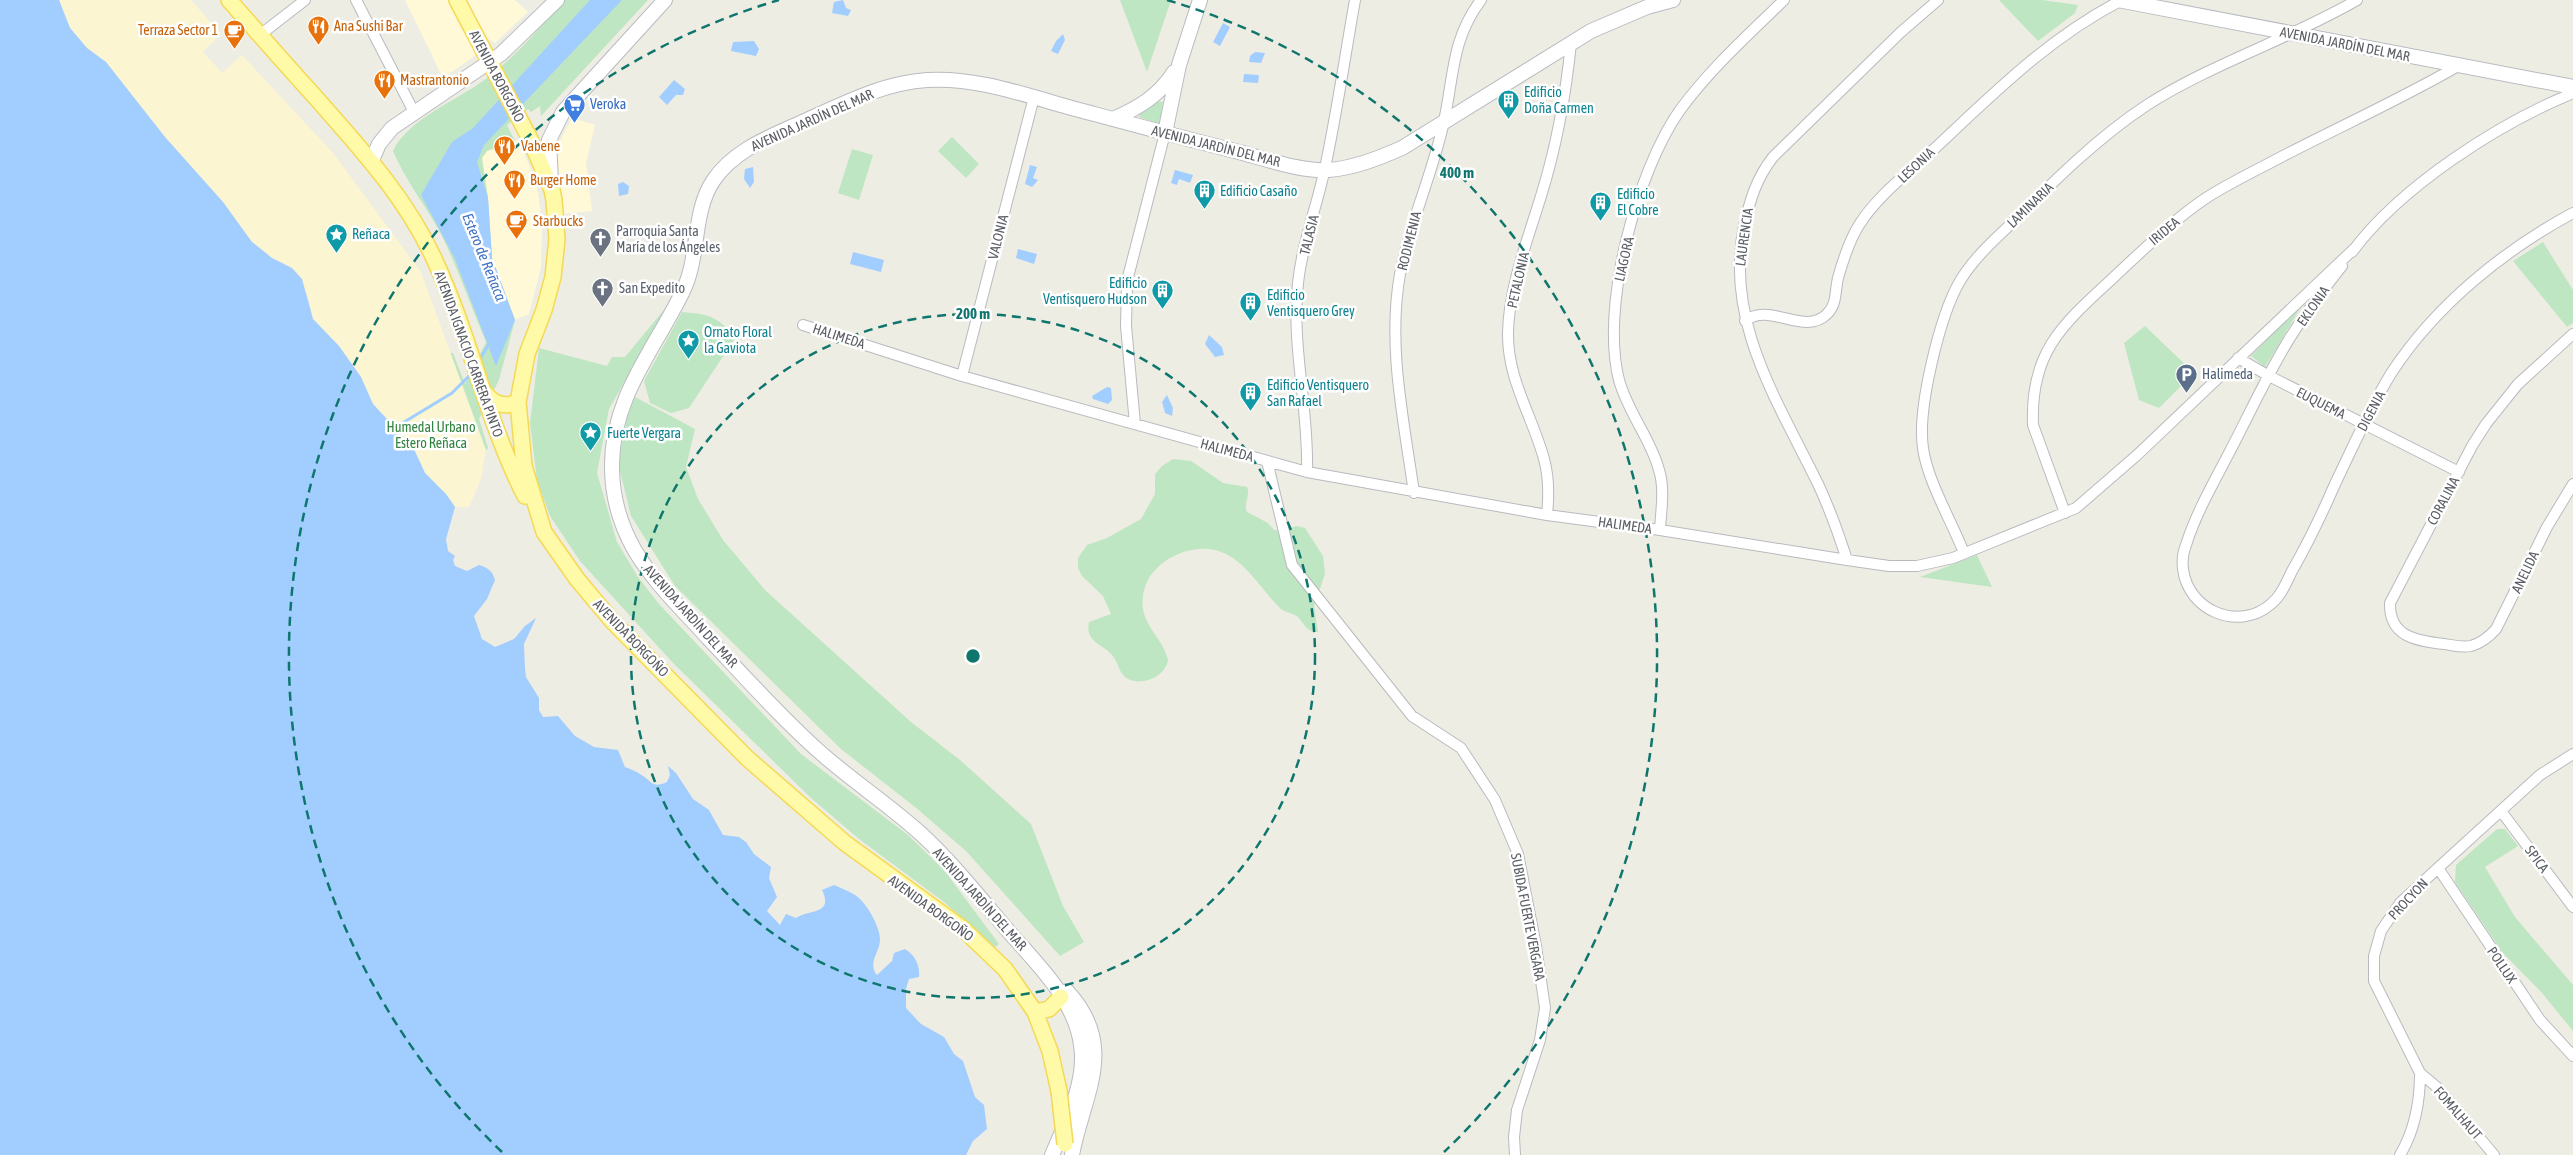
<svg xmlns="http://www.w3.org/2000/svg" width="2573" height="1155" font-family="'Asap Condensed',sans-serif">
	<rect width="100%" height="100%" fill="#eeede3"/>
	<path fill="#fff9d7" d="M 405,0 L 448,0 L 476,55 L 443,78 Z
		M 467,0 L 515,0 L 528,12 L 495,43 L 486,37 Z
		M 572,118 L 595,125 L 586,163 L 592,211 L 561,214 L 557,147 Z
		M 518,140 L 530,167 L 538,193 L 542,225 L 541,267 L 529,314 L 515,320 L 492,258 L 488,198 L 482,158 L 487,151 Z"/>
	<path fill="#bee6c2" d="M 565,0 L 648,0 L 541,116 L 540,106 L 531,112 L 528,109 L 507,125 L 515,141 L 487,151 L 482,158 L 488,198 L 492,258 L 515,320 L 499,380 L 479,419 L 488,448 L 478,462 L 449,353 L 453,353 L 465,384 L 486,342 C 471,307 459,271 442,236 C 427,207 406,182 393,151 C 407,120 457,100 483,81 C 514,59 539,28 565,0 Z
		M 1120,0 L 1171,0 L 1147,72 Z
		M 1999,0 L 2042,0 L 2078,5 L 2075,13 L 2038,41 Z
		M 1155,101 L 1163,102 L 1160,124 L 1139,117 L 1141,111 Z
		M 952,137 L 979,164 L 966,178 L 938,151 Z
		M 852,149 L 873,155 L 859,200 L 838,193 Z
		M 2543,242 L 2573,290 L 2573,323 L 2567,327 L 2513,261 Z
		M 2304,302 L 2265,367 L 2251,356 Z
		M 668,305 L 609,409 L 597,473 L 617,542 L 638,577 L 659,604 L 801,754 L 908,835 L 944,870 L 999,944 L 995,947 L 944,902 L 859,839 L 811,798 L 674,664 L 580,561 L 550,516 L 537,480 L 530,423 L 539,348 L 607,366 L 612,357 L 625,357 Z
		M 682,312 C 707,314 719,316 735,338 L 689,408 L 671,413 L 650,403 L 644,381 Z
		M 2145,326 L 2194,373 L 2159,408 L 2139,400 L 2124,343 Z
		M 635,397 L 695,429 L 686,467 L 698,499 L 723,540 L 766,591 L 911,722 L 960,760 L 1031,824 L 1063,906 L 1084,942 L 1060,956 L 966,851 L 915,807 L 841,749 L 675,586 L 631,516 L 618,463 L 629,409 Z
		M 1173,459 L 1191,461 L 1223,483 L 1247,487 C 1251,496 1243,503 1247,512 L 1268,523 L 1274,530 L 1283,531 L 1296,526 L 1305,528 L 1323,556 L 1325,574 L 1314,606 L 1318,632 C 1308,633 1304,624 1298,617 C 1293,613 1286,613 1281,609 C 1256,585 1239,546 1199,549 C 1183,550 1169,557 1158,567 C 1146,578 1141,593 1143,609 C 1146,628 1164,641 1168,660 C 1166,677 1139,688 1125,677 C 1118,671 1118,660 1111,654 C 1101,643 1085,642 1089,622 L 1111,614 L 1103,596 L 1082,576 L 1078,568 L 1078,558 L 1087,545 L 1107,538 L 1141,519 L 1155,494 L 1155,474 L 1162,466 Z
		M 1977,555 L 1992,587 L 1920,577 Z
		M 2497,829 L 2505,829 L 2518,846 L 2485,867 L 2515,917 L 2573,985 L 2573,1031 L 2542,993 L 2503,953 L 2455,882 L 2456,865 Z"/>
	<path fill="#fbf5d1" d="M 59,0 L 191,0 L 221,34 L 203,52 L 222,73 L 242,55 L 333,153 L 421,272 L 486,450 L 481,479 L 469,507 L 455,507 L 446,494 L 425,473 L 413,447 L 373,404 L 361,377 L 339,346 L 313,319 L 308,296 L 292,268 L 272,258 L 252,242 L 223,202 L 165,137 L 106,62 L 87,48 L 70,28 Z"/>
	<path fill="#a2cdff" d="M 0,0 L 59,0 L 70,28 L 87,48 L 106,62 L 165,137 L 223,202 L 252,242 L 272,258 L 292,268 L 302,279 L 313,319 L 339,346 L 361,377 L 373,404 L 413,447 L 425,473 L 446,494 L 455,507 L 446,539 L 448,551 L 455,556 L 453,560 L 455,566 L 467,571 L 479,565 C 488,568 492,570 495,580 L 487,599 L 474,616 L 482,639 L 495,647 L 514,639 L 525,626 L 536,618 L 524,644 L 525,669 L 526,677 L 539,698 L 539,710 L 543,717 L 558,716 L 575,736 L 594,747 L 618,750 L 625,767 C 630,769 636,771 640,774 C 652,781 652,789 667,782 L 670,775 L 668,766 L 676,773 L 693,799 L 709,810 L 723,835 L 739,837 L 746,842 L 754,854 L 771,867 L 769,878 L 777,897 L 767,911 L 780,925 L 786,914 L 796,918 C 809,909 834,915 822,890 L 834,885 C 841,888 849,891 855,895 C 866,902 880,926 880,939 C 880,953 867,962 877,975 L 892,961 L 894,953 L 905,949 C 915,955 920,965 919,977 L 909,979 L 906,989 L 906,1008 L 921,1024 L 944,1037 L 954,1054 L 963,1061 L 975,1097 L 984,1105 L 987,1129 L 973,1141 L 966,1155 L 0,1155 Z
		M 590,0 L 622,0 L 484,145 L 477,162 L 488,198 L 492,258 L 515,320 L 496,366 L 455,259 L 421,195 L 452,142 L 473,128 Z
		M 843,0 L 846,8 L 851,10 L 848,16 L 832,13 L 834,2 Z
		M 1223,23 L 1230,27 L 1220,46 L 1213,42 Z
		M 1063,34 L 1065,40 L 1058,54 L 1051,51 L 1056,41 Z
		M 754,41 L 759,49 L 756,56 L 731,51 L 733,42 Z
		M 1255,52 L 1265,53 L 1261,63 L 1249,62 L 1250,56 Z
		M 1244,74 L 1259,75 L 1258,83 L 1243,82 Z
		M 674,80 L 685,89 L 683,95 L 676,95 L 667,105 L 659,97 Z
		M 1030,165 L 1037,167 L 1033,178 L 1038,180 L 1032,187 L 1025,184 Z
		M 753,167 L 754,182 L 750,188 L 744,179 L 745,169 Z
		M 1175,170 L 1193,175 L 1190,183 L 1179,179 L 1177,185 L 1171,183 Z
		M 623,182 L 629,186 L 628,194 L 619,196 L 618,184 Z
		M 1018,249 L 1037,254 L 1034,264 L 1016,258 Z
		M 853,252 L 884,260 L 881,272 L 850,264 Z
		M 1209,335 L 1222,347 L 1224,355 L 1215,357 L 1205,344 Z
		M 1107,387 L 1111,388 L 1112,400 L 1108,404 L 1093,399 L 1092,396 Z
		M 1167,395 L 1173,408 L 1172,416 L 1165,413 L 1162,402 Z"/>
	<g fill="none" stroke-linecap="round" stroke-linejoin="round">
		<path stroke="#a2cdff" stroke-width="3" d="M 478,362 L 489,344
			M 396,427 L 452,393 L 471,374"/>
		<defs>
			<path id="street" d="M 356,0 L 414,112
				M 260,35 L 305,0
				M 2352,252 C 2401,186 2498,124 2573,93
				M 2342,266 C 2323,290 2304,315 2288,341 C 2266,377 2249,415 2229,453 C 2214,482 2196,513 2186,545 C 2183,552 2182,561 2183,569 C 2188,611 2239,632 2271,604 C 2281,596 2286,583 2292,571 C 2308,543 2322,514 2335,484 C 2353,447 2370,407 2392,372 C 2436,305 2504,250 2573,213
				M 1745,321 C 1770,301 1804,337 1827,314 C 1837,305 1835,290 1838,278 C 1843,260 1849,241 1859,225 C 1877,196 1908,173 1933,150 C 1993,94 2048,38 2122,0
				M 803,325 L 962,376 L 1307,472 L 1547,515 L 1660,530 L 1847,560 L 1889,566 L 1917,566 L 1953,558 L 2076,508 L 2136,456 L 2356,247
				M 2573,334 L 2518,384 L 2486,424 L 2472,446 L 2390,603 C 2389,637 2417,641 2444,644 C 2452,645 2462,648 2471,646 C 2481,643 2489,637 2496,629 L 2547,527 L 2573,484
				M 2238,358 L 2269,376 L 2459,472
				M 962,376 L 1034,97
				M 1135,424 L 1126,326 L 1127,281 L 1165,133
				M 1267,461 L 1292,565 L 1412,716 L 1461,748 L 1495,800 L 1518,854 L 1536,946 L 1545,1008 L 1540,1040 L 1517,1110 L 1514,1137 L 1515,1155
				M 1307,472 C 1309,408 1291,346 1298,283 C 1302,244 1317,206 1325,168 C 1337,112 1345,56 1355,0
				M 1414,493 C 1404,421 1387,346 1400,274 C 1410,222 1433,173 1444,121 C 1454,76 1451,40 1481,0
				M 2065,513 L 2033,425 C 2030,352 2062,325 2112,279 C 2142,251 2172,221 2206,198 C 2231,182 2257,170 2283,156 C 2341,126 2401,99 2458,66
				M 1547,515 C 1549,496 1549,477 1544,459 C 1532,415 1507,379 1508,332 C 1509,287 1528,239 1541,196 C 1556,148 1566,93 1571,43
				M 1660,530 C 1661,510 1665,489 1659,470 C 1651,439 1628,413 1619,380 C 1600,307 1637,171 1680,110 C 1710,69 1748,35 1784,0
				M 1964,553 C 1952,522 1927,480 1923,448 C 1917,409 1940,315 1960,281 C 1973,259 1993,241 2012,223 C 2054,181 2097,138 2147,105 C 2213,63 2290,39 2357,0
				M 1847,560 C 1839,535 1830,510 1819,486 C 1779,403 1724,322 1744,226 C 1750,200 1756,179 1773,157 L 1901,32 L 1938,0
				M 2501,811 L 2573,907
				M 2438,868 L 2540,1020 L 2573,1056
				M 2420,1073 L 2438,1088 L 2494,1155
				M 2400,1155 C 2415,1130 2420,1101 2420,1073 L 2374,981 L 2374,956 L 2381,931 L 2400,903 L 2438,868 L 2540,775 L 2573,754"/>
			<path id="secondary" d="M 2118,0 L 2573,87
				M 1113,119 C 1138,108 1159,96 1174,72
				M 1165,133 L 1179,65 L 1200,0
				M 372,160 L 379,144 L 392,128 L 501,54 L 557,0
				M 551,181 L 549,140 L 563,112 L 665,0
				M 1067,991 C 1119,1047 1083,1095 1072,1155
				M 1052,1155 C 1066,1122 1087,1081 1081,1045 C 1075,1000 1038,965 1010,933 C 981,899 953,863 920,833 C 889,805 854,782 822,754 C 782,719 745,677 708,638 C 683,610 653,582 634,549 C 620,524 612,495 612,467 C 611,398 655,349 683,291 C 700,256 692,213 713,181 C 735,148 775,135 809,119 C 847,102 884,83 927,80 C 975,77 1022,94 1068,107 C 1124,122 1179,137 1235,151 C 1263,158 1301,172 1329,170 C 1354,168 1379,158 1402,148 L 1591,31 L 1647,7 L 1673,0"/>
			<path id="primary" d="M 229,0 C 258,33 287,66 317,99 C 362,150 408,200 436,263 C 471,339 487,422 525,496
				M 457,0 L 529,137 L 552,190 L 554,200 L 557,239 L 553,277 L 544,310 L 527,354 L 518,402 L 524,466 L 544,532 L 577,579 L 613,622 L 747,758 L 845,843 L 962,928 L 1005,969 L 1035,1012 L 1050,1051 L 1059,1091
				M 485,393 C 493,404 505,408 518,402
				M 1035,1012 L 1049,1009 L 1061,997"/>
		</defs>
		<use href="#street" stroke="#b8babf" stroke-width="12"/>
		<use href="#secondary" stroke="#b8bbc1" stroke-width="16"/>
		<use href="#primary" stroke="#f5d855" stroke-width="18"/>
		<use href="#street" stroke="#fff" stroke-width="10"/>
		<use href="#secondary" stroke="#fff" stroke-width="14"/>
		<use href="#primary" stroke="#fffaa7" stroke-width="15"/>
		<defs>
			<path id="primary-bridge" d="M 1059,1091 L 1065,1144"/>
		</defs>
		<use href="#primary-bridge" stroke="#f5d855" stroke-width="18" stroke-linecap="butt"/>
		<use href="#primary-bridge" stroke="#fffaa7" stroke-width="15"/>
	</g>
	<g fill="none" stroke="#0f766e" stroke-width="2.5" stroke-dasharray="9 6">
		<circle cx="973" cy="656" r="342"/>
		<path d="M502 1152A684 684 0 0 1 779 0M1167 0A684 684 0 0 1 1444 1152"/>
	</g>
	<defs>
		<symbol id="restaurant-pin" viewBox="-11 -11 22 30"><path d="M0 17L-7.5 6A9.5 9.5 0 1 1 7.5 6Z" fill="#e8710a" stroke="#fff"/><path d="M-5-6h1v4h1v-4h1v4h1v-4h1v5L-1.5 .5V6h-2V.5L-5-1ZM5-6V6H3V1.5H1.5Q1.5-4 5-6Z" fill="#fff"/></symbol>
		<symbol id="cafe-pin" viewBox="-11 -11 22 30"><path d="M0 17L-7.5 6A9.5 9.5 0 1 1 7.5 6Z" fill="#e8710a" stroke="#fff"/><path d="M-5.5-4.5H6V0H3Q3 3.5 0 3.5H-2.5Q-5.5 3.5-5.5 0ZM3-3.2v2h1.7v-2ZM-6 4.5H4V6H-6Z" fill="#fff"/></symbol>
		<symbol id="building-pin" viewBox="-11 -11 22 30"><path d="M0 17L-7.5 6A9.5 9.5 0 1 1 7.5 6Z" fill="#0f9aa8" stroke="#fff"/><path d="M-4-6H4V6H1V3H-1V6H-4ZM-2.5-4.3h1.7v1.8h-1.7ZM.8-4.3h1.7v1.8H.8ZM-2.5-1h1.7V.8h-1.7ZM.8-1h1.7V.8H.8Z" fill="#fff"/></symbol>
		<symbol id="supermarket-pin" viewBox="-11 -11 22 30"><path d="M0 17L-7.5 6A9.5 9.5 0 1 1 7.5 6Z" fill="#3f7fe0" stroke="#fff"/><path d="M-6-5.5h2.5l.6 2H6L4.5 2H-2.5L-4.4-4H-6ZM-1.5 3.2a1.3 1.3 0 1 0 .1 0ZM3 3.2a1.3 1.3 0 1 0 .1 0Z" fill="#fff"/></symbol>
		<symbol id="sight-pin" viewBox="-11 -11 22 30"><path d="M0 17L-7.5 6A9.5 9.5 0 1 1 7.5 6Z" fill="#0f9aa8" stroke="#fff"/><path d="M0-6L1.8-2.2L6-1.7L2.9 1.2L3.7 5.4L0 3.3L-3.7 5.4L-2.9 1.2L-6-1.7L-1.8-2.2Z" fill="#fff"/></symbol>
		<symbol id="church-pin" viewBox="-11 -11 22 30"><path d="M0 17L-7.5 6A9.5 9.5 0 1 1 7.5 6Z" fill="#6b7280" stroke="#fff"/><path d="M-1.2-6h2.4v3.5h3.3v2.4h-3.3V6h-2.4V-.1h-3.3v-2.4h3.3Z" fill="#fff"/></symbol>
		<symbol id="parking-pin" viewBox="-11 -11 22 30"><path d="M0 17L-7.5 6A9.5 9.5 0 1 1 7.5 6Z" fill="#5c6f8a" stroke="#fff"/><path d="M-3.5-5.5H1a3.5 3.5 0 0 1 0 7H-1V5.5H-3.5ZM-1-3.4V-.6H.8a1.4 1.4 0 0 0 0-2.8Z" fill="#fff"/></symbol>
	</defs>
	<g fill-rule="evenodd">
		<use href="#restaurant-pin" x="306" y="14" width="25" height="34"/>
		<use href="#cafe-pin" x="222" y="18" width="25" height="34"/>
		<use href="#restaurant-pin" x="372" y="68" width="25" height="34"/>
		<use href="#building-pin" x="1496" y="88" width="25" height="34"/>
		<use href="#supermarket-pin" x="562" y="92" width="25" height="34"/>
		<use href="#restaurant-pin" x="492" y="134" width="25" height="34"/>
		<use href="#restaurant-pin" x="502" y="168" width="25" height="34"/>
		<use href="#building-pin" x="1192" y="178" width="25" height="34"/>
		<use href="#building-pin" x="1588" y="190" width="25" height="34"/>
		<use href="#cafe-pin" x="504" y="208" width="25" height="34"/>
		<use href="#sight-pin" x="324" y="222" width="25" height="34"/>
		<use href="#church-pin" x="588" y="226" width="25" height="34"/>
		<use href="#church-pin" x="590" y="276" width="25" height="34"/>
		<use href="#building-pin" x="1150" y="278" width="25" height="34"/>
		<use href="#building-pin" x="1238" y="290" width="25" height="34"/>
		<use href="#sight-pin" x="676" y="328" width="25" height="34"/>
		<use href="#parking-pin" x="2174" y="362" width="25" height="34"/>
		<use href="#building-pin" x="1238" y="380" width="25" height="34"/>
		<use href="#sight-pin" x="578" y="420" width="25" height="34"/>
	</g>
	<g text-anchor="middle" stroke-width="5" stroke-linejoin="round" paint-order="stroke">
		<g font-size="14" fill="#c56008" stroke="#fff" text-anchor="start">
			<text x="334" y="31">Ana Sushi Bar</text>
			<text x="218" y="35" text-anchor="end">Terraza Sector 1</text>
			<text x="400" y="85">Mastrantonio</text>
			<text x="521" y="151">Vabene</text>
			<text x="530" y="185">Burger Home</text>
			<text x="533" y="226">Starbucks</text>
		</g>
		<g font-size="14" fill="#5b5e64" stroke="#fff">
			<text transform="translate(2345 44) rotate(11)" y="5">AVENIDA JARDÍN DEL MAR</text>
			<text transform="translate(497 76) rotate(62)" y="5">AVENIDA BORGOÑO</text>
			<text transform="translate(812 120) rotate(-24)" y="5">AVENIDA JARDÍN DEL MAR</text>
			<text transform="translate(1216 146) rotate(14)" y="5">AVENIDA JARDÍN DEL MAR</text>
			<text transform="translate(1916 165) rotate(-43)" y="5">LESONIA</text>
			<text transform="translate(2030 205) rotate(-44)" y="5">LAMINARIA</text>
			<text transform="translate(2164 231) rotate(-40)" y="5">IRIDEA</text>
			<text transform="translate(1309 235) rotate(-76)" y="5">TALASIA</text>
			<text transform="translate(998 237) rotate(-76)" y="5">VALONIA</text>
			<text transform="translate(1744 237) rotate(-82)" y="5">LAURENCIA</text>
			<text transform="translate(1409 241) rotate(-76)" y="5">RODIMENIA</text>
			<text transform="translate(1624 259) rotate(-77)" y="5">LIAGORA</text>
			<text transform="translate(1518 280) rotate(-77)" y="5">PETALONIA</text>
			<text transform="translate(2313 306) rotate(-55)" y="5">EKLONIA</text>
			<text transform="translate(839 336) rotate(18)" y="5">HALIMEDA</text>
			<text transform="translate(469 354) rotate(70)" y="5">AVENIDA IGNACIO CARRERA PINTO</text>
			<text transform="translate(2321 403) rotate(27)" y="5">EUQUEMA</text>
			<text transform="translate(2371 411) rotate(-62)" y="5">DIGENIA</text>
			<text transform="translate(1227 450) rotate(15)" y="5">HALIMEDA</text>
			<text transform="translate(2443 501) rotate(-62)" y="5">CORALINA</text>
			<text transform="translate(1625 525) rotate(8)" y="5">HALIMEDA</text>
			<text transform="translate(2525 572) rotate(-64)" y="5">ANELIDA</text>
			<text transform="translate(691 616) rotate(48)" y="5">AVENIDA JARDÍN DEL MAR</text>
			<text transform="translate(631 638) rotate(46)" y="5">AVENIDA BORGOÑO</text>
			<text transform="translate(2537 859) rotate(53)" y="5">SPICA</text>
			<text transform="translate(980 899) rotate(48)" y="5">AVENIDA JARDÍN DEL MAR</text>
			<text transform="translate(2408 899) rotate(-47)" y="5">PROCYON</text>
			<text transform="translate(931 908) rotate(36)" y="5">AVENIDA BORGOÑO</text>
			<text transform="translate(1528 917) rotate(79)" y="5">SUBIDA FUERTE VERGARA</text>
			<text transform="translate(2502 965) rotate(56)" y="5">POLLUX</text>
			<text transform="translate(2458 1113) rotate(49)" y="5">FOMALHAUT</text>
		</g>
		<g font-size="14" fill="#0d838f" stroke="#fff" text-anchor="start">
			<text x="1524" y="97">Edificio<tspan x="1524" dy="16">Doña Carmen</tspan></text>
			<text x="1220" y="196">Edificio Casaño</text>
			<text x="1617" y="199">Edificio<tspan x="1617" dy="16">El Cobre</tspan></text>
			<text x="352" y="239">Reñaca</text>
			<text x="1147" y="288" text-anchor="end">Edificio<tspan x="1147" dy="16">Ventisquero Hudson</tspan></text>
			<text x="1267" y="300">Edificio<tspan x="1267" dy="16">Ventisquero Grey</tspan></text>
			<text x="704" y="337">Ornato Floral<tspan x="704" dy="16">la Gaviota</tspan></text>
			<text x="1267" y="390">Edificio Ventisquero<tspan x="1267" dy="16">San Rafael</tspan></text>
			<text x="607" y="438">Fuerte Vergara</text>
		</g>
		<g font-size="14" fill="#366cbe" stroke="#fff" text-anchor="start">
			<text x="590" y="109">Veroka</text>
		</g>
		<g font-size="14" fill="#5b616d" stroke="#fff" text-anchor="start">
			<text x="616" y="236">Parroquia Santa<tspan x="616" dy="16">María de los Ángeles</tspan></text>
			<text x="619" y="293">San Expedito</text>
		</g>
		<g font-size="14" fill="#4e5e75" stroke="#fff" text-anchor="start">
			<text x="2202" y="379">Halimeda</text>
		</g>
		<g font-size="14" fill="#32843f" stroke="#fff">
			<text x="431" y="432">Humedal Urbano<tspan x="431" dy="16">Estero Reñaca</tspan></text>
		</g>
		<g font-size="15" font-style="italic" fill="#4174c6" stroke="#fff">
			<text transform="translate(484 257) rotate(68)" y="5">Estero de Reñaca</text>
		</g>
	</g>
	<circle cx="973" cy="656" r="8" fill="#0f766e" stroke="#fff" stroke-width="2.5"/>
	<g font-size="15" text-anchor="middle" font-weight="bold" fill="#0f766e" stroke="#fff" stroke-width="5" stroke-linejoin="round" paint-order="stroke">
		<text x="1457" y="178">400 m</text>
		<text x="973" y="319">200 m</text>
	</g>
</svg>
